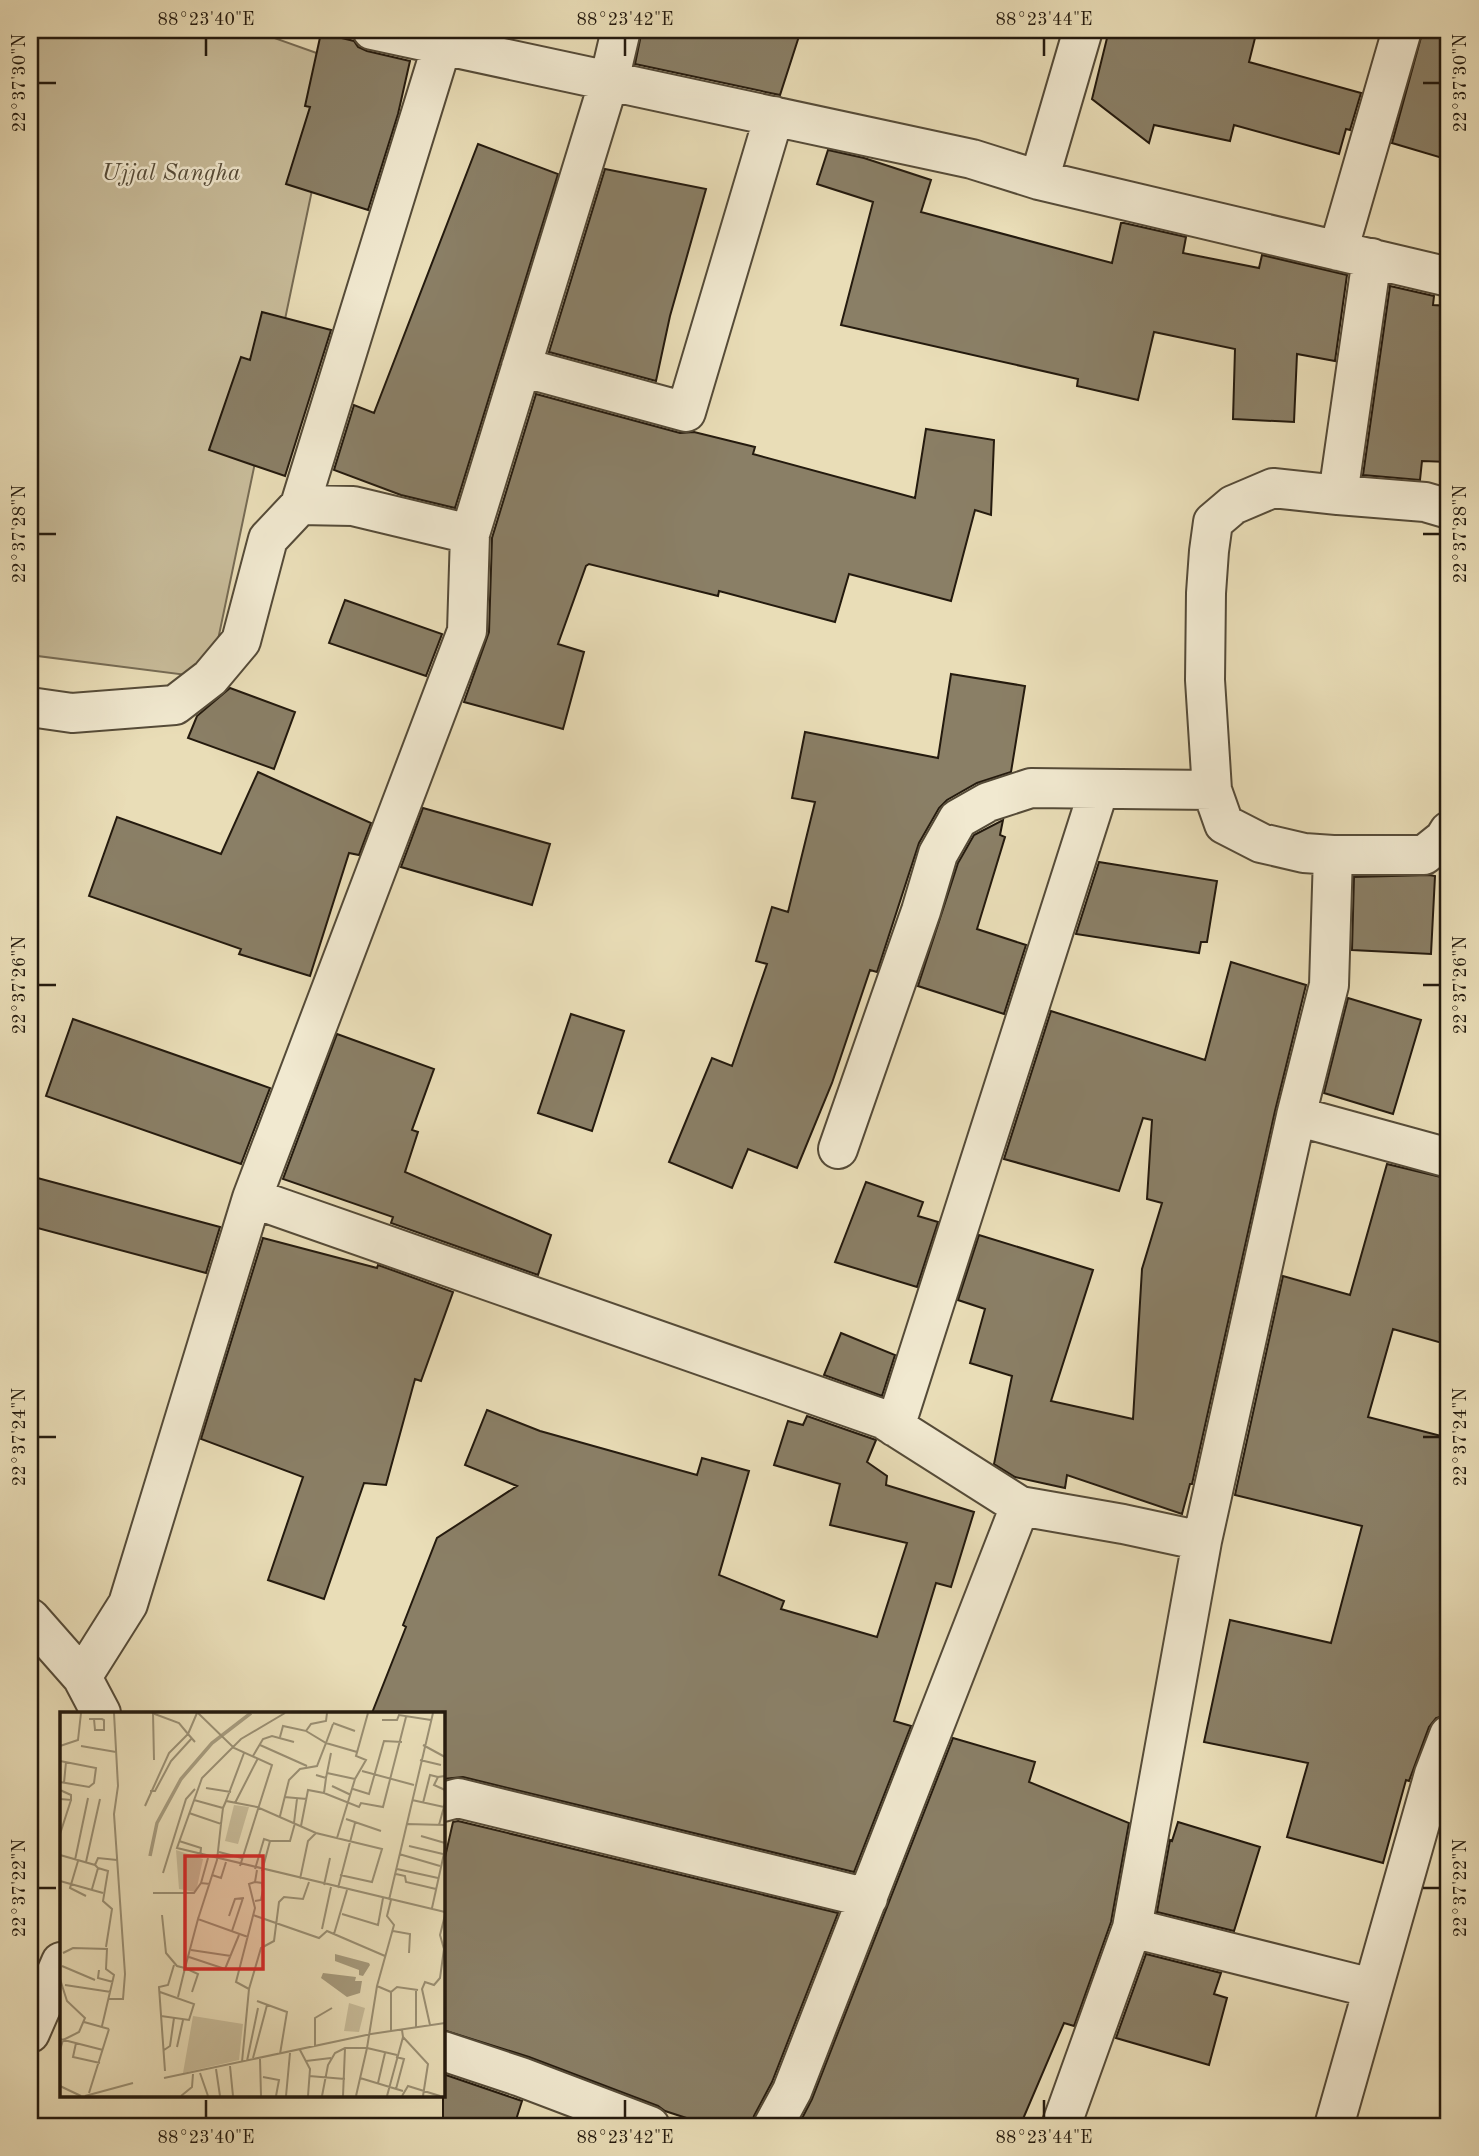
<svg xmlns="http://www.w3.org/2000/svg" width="1479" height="2156" font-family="'Old Standard TT',serif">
	<rect width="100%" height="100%" fill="#e9ddb7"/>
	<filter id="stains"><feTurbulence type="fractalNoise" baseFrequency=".00286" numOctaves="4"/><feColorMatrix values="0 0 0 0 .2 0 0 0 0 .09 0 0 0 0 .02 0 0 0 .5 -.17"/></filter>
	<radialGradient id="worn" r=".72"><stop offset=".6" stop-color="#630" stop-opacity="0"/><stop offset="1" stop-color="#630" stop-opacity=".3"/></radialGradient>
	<path fill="#c8bc9a" stroke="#766b54" stroke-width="2" d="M 30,30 L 252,30 L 339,61 L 210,678 L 30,655 Z"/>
	<path fill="#8a7f66" stroke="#241a0e" stroke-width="2" d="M 642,30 L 801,30 L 780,95 L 635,64 Z
		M 1109,30 L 1257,30 L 1249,62 L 1361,93 L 1350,130 L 1346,129 L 1339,154 L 1234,125 L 1230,141 L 1154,125 L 1149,143 L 1092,99 Z
		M 1423,30 L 1449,30 L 1449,160 L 1392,143 Z
		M 321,33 L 354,41 L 358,47 L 367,51 L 410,61 L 398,114 L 368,210 L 286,184 L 310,107 L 305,106 Z
		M 478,144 L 558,174 L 455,508 L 401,495 L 334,470 L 354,405 L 374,413 Z
		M 828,150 L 864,158 L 931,180 L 921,212 L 1112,263 L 1121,223 L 1124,223 L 1186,237 L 1183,253 L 1259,268 L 1262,255 L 1347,275 L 1335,361 L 1297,354 L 1294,422 L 1233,419 L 1235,349 L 1154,332 L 1138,400 L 1077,386 L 1078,379 L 841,325 L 873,202 L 817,184 Z
		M 605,169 L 706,189 L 670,316 L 656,381 L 549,352 Z
		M 1390,286 L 1434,296 L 1433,305 L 1449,306 L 1449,462 L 1422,461 L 1420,480 L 1363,475 Z
		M 262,312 L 331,330 L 285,476 L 209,450 L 241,357 L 250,360 Z
		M 536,394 L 680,433 L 694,432 L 755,447 L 753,454 L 915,498 L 926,429 L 994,440 L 991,515 L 975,510 L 951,601 L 849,574 L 835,622 L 719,591 L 718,596 L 589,564 L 586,566 L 558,644 L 584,652 L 563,729 L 464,702 L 489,632 L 492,538 Z
		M 345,600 L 442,634 L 426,676 L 329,643 Z
		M 951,674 L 1025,686 L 1011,772 L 977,783 L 947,800 L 939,808 L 919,843 L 877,972 L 870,970 L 832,1083 L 797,1168 L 748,1149 L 732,1188 L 669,1162 L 712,1058 L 732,1066 L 767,964 L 756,961 L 772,907 L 788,912 L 815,802 L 792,798 L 805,732 L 938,758 Z
		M 230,688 L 295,712 L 274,769 L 188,738 L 197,716 Z
		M 258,772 L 371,823 L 359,855 L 349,853 L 310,976 L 239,954 L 241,949 L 89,896 L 117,817 L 221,854 Z
		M 423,808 L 550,844 L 532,905 L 401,867 Z
		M 1003,820 L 1000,835 L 1005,837 L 977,929 L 1026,945 L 1004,1014 L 918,986 L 958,863 L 974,835 Z
		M 1099,862 L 1217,881 L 1207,942 L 1201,942 L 1199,953 L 1076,934 Z
		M 1429,875 L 1435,876 L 1431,954 L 1352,950 L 1354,877 Z
		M 1231,962 L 1306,985 L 1275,1111 L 1192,1484 L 1190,1484 L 1182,1514 L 1067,1475 L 1065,1488 L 1015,1477 L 994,1464 L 1012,1376 L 970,1363 L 985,1309 L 958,1300 L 979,1235 L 1093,1270 L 1051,1401 L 1133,1419 L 1142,1269 L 1162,1203 L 1147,1199 L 1152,1120 L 1143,1118 L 1119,1191 L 1004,1159 L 1051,1011 L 1205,1060 Z
		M 1348,998 L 1421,1020 L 1393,1114 L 1324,1093 Z
		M 571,1014 L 624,1031 L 592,1131 L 538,1113 Z
		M 73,1019 L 270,1088 L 241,1164 L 46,1096 Z
		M 337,1034 L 434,1069 L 412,1130 L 418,1132 L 405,1172 L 551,1235 L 538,1275 L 391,1223 L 393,1217 L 283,1179 Z
		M 1387,1164 L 1449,1179 L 1449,1345 L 1393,1329 L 1368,1417 L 1449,1438 L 1449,1714 L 1436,1718 L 1429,1727 L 1409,1781 L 1406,1780 L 1383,1863 L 1287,1837 L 1308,1763 L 1204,1742 L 1230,1620 L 1331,1643 L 1362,1526 L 1235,1495 L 1283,1276 L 1350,1295 Z
		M 30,1176 L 220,1227 L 206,1273 L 30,1226 Z
		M 866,1182 L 923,1202 L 918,1216 L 938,1222 L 917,1287 L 835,1262 Z
		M 263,1238 L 377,1268 L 378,1265 L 453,1292 L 421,1381 L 415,1379 L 386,1485 L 364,1483 L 324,1599 L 268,1580 L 303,1477 L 201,1439 Z
		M 841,1333 L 895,1355 L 882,1396 L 824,1375 Z
		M 487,1410 L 540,1431 L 697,1475 L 702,1458 L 749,1471 L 719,1575 L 784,1601 L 781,1609 L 877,1637 L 907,1543 L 830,1525 L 840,1484 L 774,1465 L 788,1421 L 803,1425 L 807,1416 L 873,1439 L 876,1440 L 867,1462 L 887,1476 L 886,1485 L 974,1512 L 951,1587 L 936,1583 L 894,1721 L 911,1726 L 854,1872 L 463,1777 L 443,1779 L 443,1713 L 372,1713 L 406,1627 L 403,1625 L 437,1538 L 517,1486 L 465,1465 Z
		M 953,1738 L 1035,1762 L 1029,1782 L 1129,1823 L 1111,1922 L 1074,2026 L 1064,2023 L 1020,2126 L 798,2126 L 812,2099 Z
		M 458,1821 L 838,1913 L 772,2082 L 754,2116 L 751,2126 L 711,2126 L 665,2111 L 658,2106 L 529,2057 L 443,2030 L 443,1866 L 453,1822 Z
		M 1178,1822 L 1260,1847 L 1234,1931 L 1157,1912 L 1170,1840 L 1172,1841 Z
		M 1146,1954 L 1221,1973 L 1214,1994 L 1227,1998 L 1209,2065 L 1116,2038 Z
		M 443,2074 L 522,2101 L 514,2126 L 443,2126 Z"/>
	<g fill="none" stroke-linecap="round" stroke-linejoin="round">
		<defs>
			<path id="minor" d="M 372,30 L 972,159 L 1039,180 L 1449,277
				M 1039,180 L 1083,30
				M 1338,251 L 1402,30
				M 521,367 L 686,412 L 774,116
				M 1338,495 L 1425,502 L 1449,509
				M 300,505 L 442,45
				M 30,707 L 72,713 L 175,705 L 210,678 L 241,641 L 268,539 L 300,505 L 353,506 L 470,534
				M 1333,855 L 1424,855 L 1444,839 L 1449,831
				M 1296,1116 L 1449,1158
				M 838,1149 L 921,911 L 938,854 L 958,819 L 988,802 L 1031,788 L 1212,790
				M 252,1198 L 467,631 L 470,534 L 609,81 L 621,30
				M 895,1427 L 1099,789
				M 30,1618 L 82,1677
				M 101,1713 L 82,1677 L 128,1604 L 252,1198 L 883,1419 L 1020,1506 L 1123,1524 L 1202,1541
				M 443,1802 L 458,1798 L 868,1898
				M 1132,1928 L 1372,1988
				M 30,2033 L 61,1962
				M 443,2051 L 521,2077 L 650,2126
				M 773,2126 L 792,2091 L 1020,1506
				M 1061,2126 L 1132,1928 L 1202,1541 L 1296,1116 L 1329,985 L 1333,855 L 1304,853 L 1261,843 L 1224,824 L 1212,790 L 1205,680 L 1206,593 L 1209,551 L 1213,522 L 1233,505 L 1273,488 L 1338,495 L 1372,258
				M 1334,2126 L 1434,1774 L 1449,1735"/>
		</defs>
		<use href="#minor" stroke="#554b38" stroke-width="42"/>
		<use href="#minor" stroke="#f1e9d0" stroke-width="38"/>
	</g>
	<path fill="none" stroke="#241a0e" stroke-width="2.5" d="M 206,38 L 206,56M 625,38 L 625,56M 1044,38 L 1044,56M 38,83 L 56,83M 1423,83 L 1440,83M 38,534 L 56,534M 1423,534 L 1440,534M 38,985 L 56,985M 1423,985 L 1440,985M 38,1437 L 56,1437M 1423,1437 L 1440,1437M 38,1888 L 56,1888M 1423,1888 L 1440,1888M 206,2100 L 206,2118M 625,2100 L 625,2118M 1044,2100 L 1044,2118"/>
	<g text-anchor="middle" stroke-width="5" stroke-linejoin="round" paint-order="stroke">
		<g font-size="24" font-style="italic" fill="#554b38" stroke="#f1e9d0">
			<text x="171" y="180">Ujjal Sangha</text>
		</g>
	</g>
	<g transform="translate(60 1712)">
		<rect width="385" height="385" fill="#e9ddb7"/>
		<path d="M 174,93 L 189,95 L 178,132 L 165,129 ZM 116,138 L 143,147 L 136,180 L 119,177 ZM 289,291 L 305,296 L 299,320 L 284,319 ZM 133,304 L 183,312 L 179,348 L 123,361 Z" fill="#c8bc9a"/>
		<path d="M 275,242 L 309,251 L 310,253 L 303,264 L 299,263 L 299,258 L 275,249 ZM 263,261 L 296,265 L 295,269 L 302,269 L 300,281 L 287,285 L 261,266 Z" fill="#a69b7e"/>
		<path fill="none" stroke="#a69b7e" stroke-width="3.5" d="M 90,144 L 97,111 L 121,67 L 152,31 L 191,1"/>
		<path fill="none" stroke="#9a8f73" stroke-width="2" d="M 92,1 L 119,11 L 128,22 L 137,1M 93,1 L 94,48M 138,1 L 174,36 L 212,53 L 180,154M 225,1 L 181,27 L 142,66 L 117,136 L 385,200M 29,7 L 42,7 L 44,8 L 44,18 L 35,18 L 34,7M 322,8 L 337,8 L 339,3 L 371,8M 273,11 L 295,19M 246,19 L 266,31 L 273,12M 220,25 L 223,14 L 246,19 L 251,12 L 266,9 L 267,1M 200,33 L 247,54M 363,33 L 385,45M 0,34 L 18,28 L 21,1M 21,34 L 56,40M 193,44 L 203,27 L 212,24 L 234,30M 360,48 L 381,53M 0,49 L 36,56 L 34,71 L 29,75 L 0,70M 302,59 L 354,73M 267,61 L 295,67M 256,63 L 266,66 L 271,41M 385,64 L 378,65 L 374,73 L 385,78M 4,71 L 6,50M 272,74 L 291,83M 146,76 L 171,80M 293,77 L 309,82 L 324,29 L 342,30M 0,78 L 11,83 L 11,88 L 0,87M 90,79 L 95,79 L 111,49 L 132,26M 264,81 L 299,95 L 301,91 L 323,95 L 346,5M 224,85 L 247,87M 134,88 L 163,96 L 166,89 L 197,95 L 256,121 L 322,137 L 312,170 L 280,163M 352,88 L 384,95M 166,89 L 184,41M 175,91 L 198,46M 363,91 L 370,63 L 378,65M 85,94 L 109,41 L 128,22 L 135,30M 129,101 L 161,112 L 163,96M 220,104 L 229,68 L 240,57 L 257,54 L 266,31 L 297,40M 286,107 L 321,119M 234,111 L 237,87M 346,112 L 385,113M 379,113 L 385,91M 241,114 L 248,78 L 264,81 L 266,66M 0,122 L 11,88M 361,124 L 385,131M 277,126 L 295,67 L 306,48 L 296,44 L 308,1M 119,129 L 141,136 L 140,145M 349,134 L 383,142M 159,140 L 182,146M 339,142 L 380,154M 0,143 L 35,153 L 38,156 L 32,177M 15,148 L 28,86M 18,149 L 10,176 L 26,184M 26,150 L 40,87M 35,153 L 38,146 L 57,148M 38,156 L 48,159 L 43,189 L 52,197 L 46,235M 195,157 L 204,127 L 210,129M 337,157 L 378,166M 202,159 L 210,129 L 230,129 L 235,111M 103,161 L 126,87 L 135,77M 336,162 L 345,164 L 346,170 L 376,177M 152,163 L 161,166 L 166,150M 240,167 L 248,129 L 256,121M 0,169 L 43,181M 141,171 L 148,146M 264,173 L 270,146M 278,176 L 295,111M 93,181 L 134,181 L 141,171 L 150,172M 329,188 L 373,1M 195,189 L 201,188 L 203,178 L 202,171 L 195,170M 372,196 L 385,137M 282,202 L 318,213 L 323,186M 102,203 L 106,241 L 117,254 L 125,256 L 138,207 L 188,225M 193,203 L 259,226 L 267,219 L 325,244M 169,204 L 175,187 L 184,186M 138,207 L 157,148 L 161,112M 262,217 L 271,175M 172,219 L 183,186M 333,219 L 350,222 L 349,241M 274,222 L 287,178M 0,238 L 0,267 L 7,289 L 25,306 L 19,320 L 3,328 L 0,338M 131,238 L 171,244M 3,241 L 13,236 L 47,237 L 46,257 L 54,263 L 42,314M 129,245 L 165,257 L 179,223M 2,254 L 35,268M 39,258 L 38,266 L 53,270M 5,273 L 51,280M 317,274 L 331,280 L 331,319M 189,277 L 176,270 L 195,196 L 189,172 L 195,170 L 197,158M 100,280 L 134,292 L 129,308 L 101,304M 331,280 L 337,275 L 358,278M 118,285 L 125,256 L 138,262 L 132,280M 49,287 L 63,287 L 65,262 L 54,102 L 58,74 L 54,1M 197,289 L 227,300 L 220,342M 24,310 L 49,317M 370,313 L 362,277 L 365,270 L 374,273 L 380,266 L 384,237 L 380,223 L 385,203M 356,315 L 356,277M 342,318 L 343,325 L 368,352 L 363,384M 0,327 L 43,338M 16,331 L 13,345 L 40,351M 255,334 L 255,306 L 272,296M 117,335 L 123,308M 104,338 L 110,334 L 114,306M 240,338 L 250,357 L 248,384M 193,346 L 207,293M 200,347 L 201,384M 187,349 L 198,296M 246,349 L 271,346M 182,350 L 189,277 L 201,236 L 214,229 L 219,190 L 224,185 L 243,187 L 249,170M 170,354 L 173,384M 156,357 L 160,384M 105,359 L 99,275 L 108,273 L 114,253M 140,361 L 148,384M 249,364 L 285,367M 203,365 L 219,368 L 216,384M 104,366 L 311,322 L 385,311M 300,366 L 343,379M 318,371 L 325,341M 0,374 L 21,384M 336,377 L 344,347 L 336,345M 29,381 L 49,317M 25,384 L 73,371M 121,384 L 132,375 L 133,362M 226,384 L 230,341M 262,384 L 268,353 L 275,341 L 285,336 L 307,336 L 317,274 L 334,213 L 327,204 L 331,188M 283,384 L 285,336M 296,384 L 307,336 L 337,343M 327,384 L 343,325M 342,384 L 348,374 L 380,384"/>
		<path fill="#d62828" fill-opacity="0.15" stroke="#d62828" stroke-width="3.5" d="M 125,144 L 203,144 L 203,257 L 125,257 Z"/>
		<rect width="385" height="385" fill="none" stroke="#241a0e" stroke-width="3.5"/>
	</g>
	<rect width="1479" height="2156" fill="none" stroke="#e9ddb7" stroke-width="77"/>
	<rect x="38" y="38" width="1402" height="2080" fill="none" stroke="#241a0e" stroke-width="2.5"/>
	<g font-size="18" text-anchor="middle" fill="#241a0e">
		<text x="206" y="25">88°23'40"E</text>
		<text x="625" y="25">88°23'42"E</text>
		<text x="1044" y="25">88°23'44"E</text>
		<text transform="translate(19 83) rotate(-90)" y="6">22°37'30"N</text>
		<text transform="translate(1460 83) rotate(-90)" y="6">22°37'30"N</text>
		<text transform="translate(19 534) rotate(-90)" y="6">22°37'28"N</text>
		<text transform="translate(1460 534) rotate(-90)" y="6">22°37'28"N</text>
		<text transform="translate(19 985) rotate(-90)" y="6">22°37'26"N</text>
		<text transform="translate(1460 985) rotate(-90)" y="6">22°37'26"N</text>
		<text transform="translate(19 1437) rotate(-90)" y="6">22°37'24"N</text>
		<text transform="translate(1460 1437) rotate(-90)" y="6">22°37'24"N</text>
		<text transform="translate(19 1888) rotate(-90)" y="6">22°37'22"N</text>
		<text transform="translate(1460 1888) rotate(-90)" y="6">22°37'22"N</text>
		<text x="206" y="2143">88°23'40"E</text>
		<text x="625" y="2143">88°23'42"E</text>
		<text x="1044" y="2143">88°23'44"E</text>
	</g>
	<rect width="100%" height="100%" filter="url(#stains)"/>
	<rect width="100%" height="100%" fill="url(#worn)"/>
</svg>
